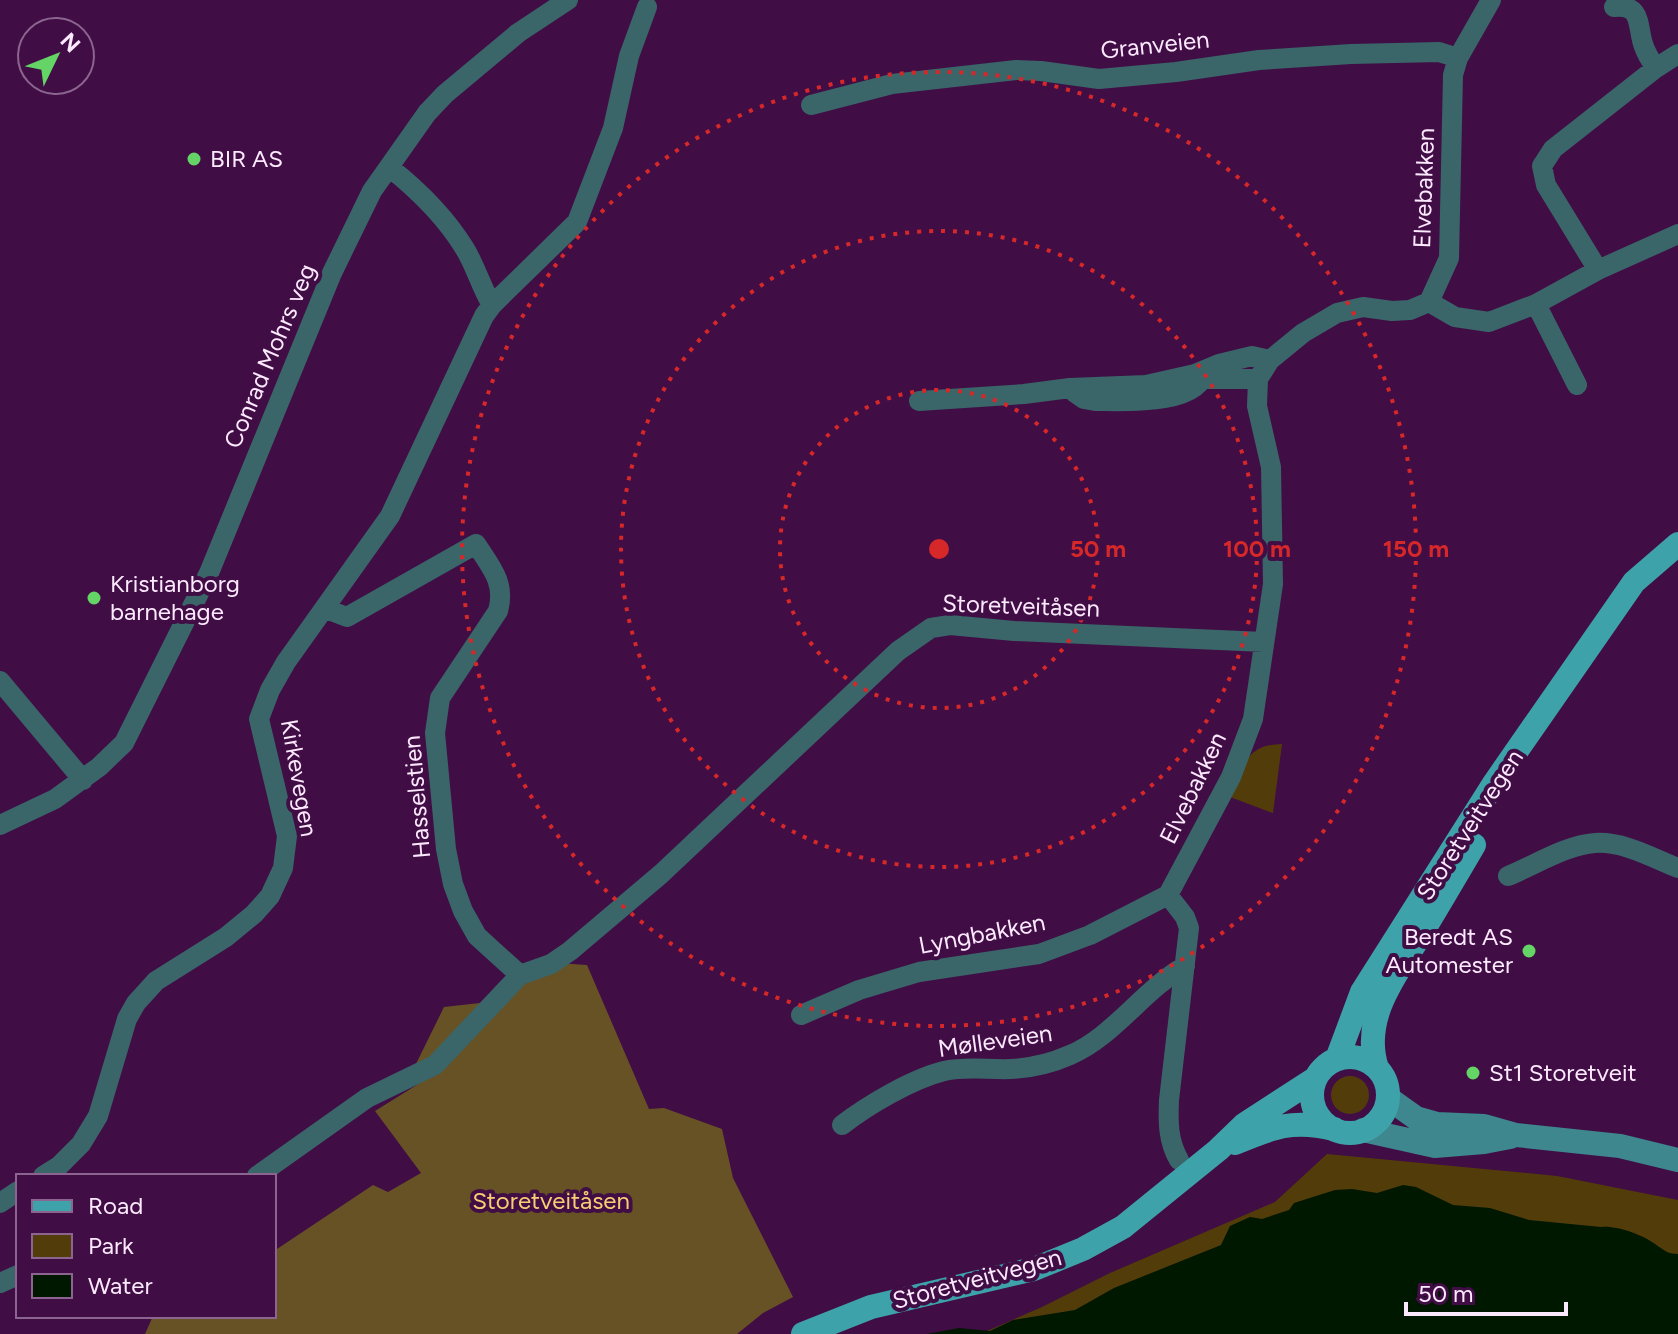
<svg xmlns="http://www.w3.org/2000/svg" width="1678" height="1334" font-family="Figtree,sans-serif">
	<rect width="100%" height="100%" fill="#400d45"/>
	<path fill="#523d0a" d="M 1282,744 L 1273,813 L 1230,797 C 1244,767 1244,745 1282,744 Z
		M1331 1095a19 19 0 1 1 38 0a19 19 0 1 1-38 0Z
		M 1327,1154 L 1557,1176 L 1678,1200 L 1678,1334 L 980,1334 L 1042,1307 L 1110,1273 L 1275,1202 Z"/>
	<path fill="#675226" d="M 557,963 L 587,965 L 649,1109 L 664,1108 L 722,1129 L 733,1178 L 793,1297 L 763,1313 L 737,1334 L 145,1334 L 153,1316 L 274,1316 L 274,1251 L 373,1185 L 388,1192 L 421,1173 L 375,1111 L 428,1078 L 414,1068 L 444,1007 L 480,1003 Z"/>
	<path fill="#001700" d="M 1403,1185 L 1416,1187 L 1453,1205 L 1490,1208 L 1529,1220 L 1601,1227 C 1616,1225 1643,1235 1655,1244 C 1664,1250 1667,1254 1678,1254 L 1678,1334 L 927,1334 L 959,1328 L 990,1331 L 1013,1320 L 1075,1310 L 1114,1288 L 1221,1245 L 1230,1226 L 1250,1217 L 1262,1219 L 1289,1210 L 1294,1203 L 1335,1190 L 1352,1189 L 1377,1193 Z"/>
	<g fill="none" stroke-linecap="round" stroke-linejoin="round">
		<path stroke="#3a6569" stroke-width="20" d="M 1614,7 C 1642,4 1637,24 1643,44 C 1646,53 1650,60 1656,68
			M 811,105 L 892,84 L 1016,70 L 1041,71 L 1099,79 L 1176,72 L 1259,60 L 1351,54 L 1439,52 L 1458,58
			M 1598,270 L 1546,185 L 1542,166 L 1553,149 L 1656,68 L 1678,54
			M 1429,302 L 1455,317 L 1489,322 L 1536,304 L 1598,270 L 1678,234
			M 1536,304 L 1577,385
			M 492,305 L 577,222 L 613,128 L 629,56 L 647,7
			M 1204,379 L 1258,379
			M 1074,392 L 1084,399 L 1095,401 C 1123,401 1200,406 1205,370
			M 919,401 L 1024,394 L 1070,388 L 1146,385 L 1195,374 L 1219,364 L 1252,356 L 1270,360
			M 326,609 L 347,617 L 476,544 C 491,567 506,583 498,611 L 440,698 L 435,733 L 446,849 L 453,884 L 463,911 L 477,936 L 520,975
			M 0,681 L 83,780
			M 0,825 L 55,799 L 99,767 L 124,743 L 209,573 L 332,273 L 372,191 L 427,113 L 445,94 L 518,33 L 568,0
			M 1508,876 C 1535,865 1566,845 1595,843 C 1623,841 1653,858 1678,868
			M 801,1015 L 859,990 L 919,972 L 1039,954 L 1090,935 L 1168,895
			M 842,1125 C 868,1105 912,1079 944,1071 C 966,1066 989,1070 1011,1069 C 1031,1068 1052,1063 1070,1055 C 1113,1037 1142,991 1185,966
			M 1179,1160 C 1168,1141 1168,1122 1169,1100 L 1189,928 L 1185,917 L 1168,895 L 1231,777 L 1253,719 L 1273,584 L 1271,467 L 1257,406 L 1258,379 L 1270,360 L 1303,333 L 1337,313 L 1363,307 L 1392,311 L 1410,310 L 1429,302 L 1449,258 L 1453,75 L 1458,58 L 1491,0
			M 43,1176 L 59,1166 L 81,1144 L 98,1116 L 127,1019 L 136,1003 L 156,981 L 226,937 L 254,914 L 270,896 L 283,868 L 287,836 L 259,719 L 270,690 L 286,662 L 390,516 L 484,316 L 492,305 C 481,287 476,267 465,249 C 445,216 418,190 389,167
			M 257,1176 L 367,1098 L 435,1065 L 520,975 L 551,964 L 570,951 L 661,874 L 898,651 L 931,628 L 950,625 L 1014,631 L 1264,642
			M 0,1203 L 18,1191
			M 0,1283 L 18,1275"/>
		<path stroke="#3e878e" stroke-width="24" d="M 1388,1098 L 1416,1118 L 1437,1124 L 1484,1126 L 1516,1135 L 1620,1146 L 1678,1160
			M 1363,1130 L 1435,1146 L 1484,1142 L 1510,1137"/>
		<path stroke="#3ea2ab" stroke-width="24" d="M1312 1095a38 38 0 1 1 76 0a38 38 0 1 1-76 0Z
			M 1337,1059 L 1362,992 L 1495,782 L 1634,582 L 1678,544
			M 1377,1068 C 1360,1017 1398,972 1423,931 C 1440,903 1457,874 1474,845
			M 1235,1143 C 1273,1127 1293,1119 1334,1129
			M 803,1334 L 871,1307 L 1034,1269 L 1083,1249 L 1123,1227 L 1218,1150 L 1245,1124 L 1316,1078"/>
	</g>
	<g fill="none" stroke="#d62828" stroke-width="4" stroke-dasharray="4 8">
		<circle cx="939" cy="549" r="159"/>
		<circle cx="939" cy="549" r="318"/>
		<circle cx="939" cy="549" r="477"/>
	</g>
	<g fill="#65d467" stroke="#400d45" stroke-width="3">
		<circle cx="194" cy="159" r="8"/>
		<circle cx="94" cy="598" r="8"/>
		<circle cx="1529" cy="951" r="8"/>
		<circle cx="1473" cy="1073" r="8"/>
	</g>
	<g text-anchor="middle" stroke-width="8" stroke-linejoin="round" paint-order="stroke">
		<g font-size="24" fill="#fce9fd" stroke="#400d45">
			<text transform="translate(1155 45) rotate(-6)" y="8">Granveien</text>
			<text transform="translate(1424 188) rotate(-88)" y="8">Elvebakken</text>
			<text transform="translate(270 356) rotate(-67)" y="8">Conrad Mohrs veg</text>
			<text transform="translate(1021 606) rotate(2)" y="8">Storetveitåsen</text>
			<text transform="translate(299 778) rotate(80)" y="8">Kirkevegen</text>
			<text transform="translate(1193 788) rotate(-64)" y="8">Elvebakken</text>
			<text transform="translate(417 797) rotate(-95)" y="8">Hasselstien</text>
			<text transform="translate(1470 825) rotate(-57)" y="8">Storetveitvegen</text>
			<text transform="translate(982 934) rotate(-11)" y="8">Lyngbakken</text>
			<text transform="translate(995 1041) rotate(-8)" y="8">Mølleveien</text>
			<text transform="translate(977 1279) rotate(-15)" y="8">Storetveitvegen</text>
		</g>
		<g font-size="24" fill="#fce9fd" stroke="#400d45" text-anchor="start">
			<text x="210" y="167">BIR AS</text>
			<text x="110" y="592">Kristianborg<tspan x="110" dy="28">barnehage</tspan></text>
			<text x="1513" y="945" text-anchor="end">Beredt AS<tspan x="1513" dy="28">Automester</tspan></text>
			<text x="1489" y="1081">St1 Storetveit</text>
		</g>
		<g font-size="24" fill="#f9cd73" stroke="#400d45">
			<text x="551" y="1209">Storetveitåsen</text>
		</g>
	</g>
	<circle cx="939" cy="549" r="12" fill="#d62828" stroke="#400d45" stroke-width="4"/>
	<g font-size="24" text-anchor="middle" font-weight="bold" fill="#d62828" stroke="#400d45" stroke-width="8" stroke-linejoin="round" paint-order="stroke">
		<text x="1098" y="557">50 m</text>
		<text x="1257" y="557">100 m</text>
		<text x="1416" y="557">150 m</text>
	</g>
	<rect x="16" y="1174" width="260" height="144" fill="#400d45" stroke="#8b658f" stroke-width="2"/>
	<rect x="32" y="1200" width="40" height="12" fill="#3ea2ab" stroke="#8b658f" stroke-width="2"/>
	<text x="88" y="1214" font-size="24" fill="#fce9fd">Road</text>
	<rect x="32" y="1234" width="40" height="24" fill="#523d0a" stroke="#8b658f" stroke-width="2"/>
	<text x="88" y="1254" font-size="24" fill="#fce9fd">Park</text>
	<rect x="32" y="1274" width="40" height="24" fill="#001700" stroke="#8b658f" stroke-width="2"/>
	<text x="88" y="1294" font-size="24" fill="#fce9fd">Water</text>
	<g transform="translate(56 56) rotate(47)"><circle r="38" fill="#400d45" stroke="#8b658f" stroke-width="2"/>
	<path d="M0-6L14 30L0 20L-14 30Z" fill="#65d467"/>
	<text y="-12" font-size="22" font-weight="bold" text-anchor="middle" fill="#fce9fd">N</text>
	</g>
	<path d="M1406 1302v12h160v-12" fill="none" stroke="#fce9fd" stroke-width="4"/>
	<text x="1418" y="1302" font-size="24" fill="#fce9fd" stroke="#400d45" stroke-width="6" paint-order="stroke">50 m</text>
</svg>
